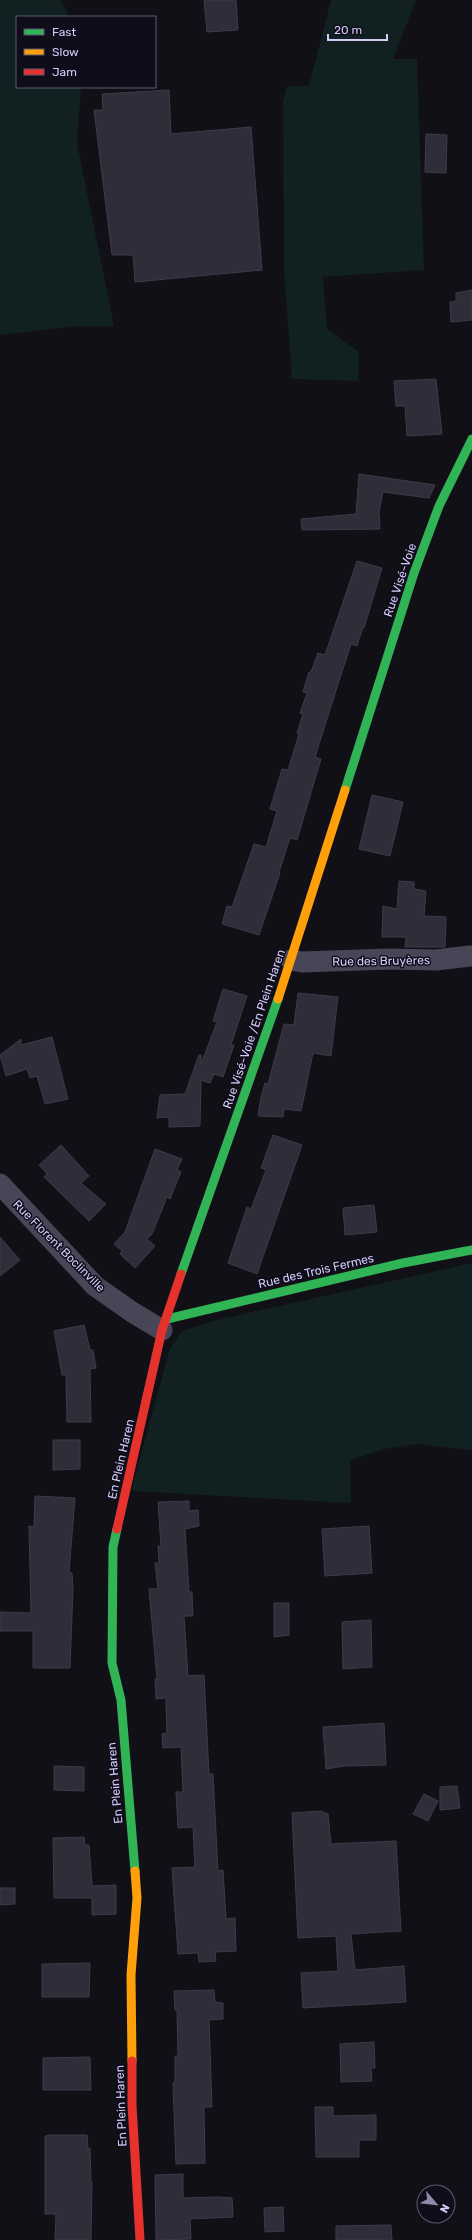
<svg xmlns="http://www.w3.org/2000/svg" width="472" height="2240" font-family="Rubik,sans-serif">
	<rect width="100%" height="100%" fill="#111017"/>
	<path fill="#112021" d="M 0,0 L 61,0 L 69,17 L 17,17 L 17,87 L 81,87 L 77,143 L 114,326 L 70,327 L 0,335 Z
		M 331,0 L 416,0 L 393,59 L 417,59 L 424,270 L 323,277 L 327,329 L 359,352 L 358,381 L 292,379 L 284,270 L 283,102 L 287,86 L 309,86 Z
		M 472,1263 L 472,1450 L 416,1444 L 385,1449 L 350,1460 L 351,1503 L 131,1491 L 170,1348 L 182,1331 L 213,1321 Z"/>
	<path fill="#2f2d39" stroke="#3f3a4a" d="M 204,0 L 236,0 L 238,30 L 207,32 Z
		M 169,90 L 171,134 L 251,127 L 262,270 L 135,282 L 133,255 L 112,255 L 94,110 L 103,110 L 102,94 Z
		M 426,134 L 447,135 L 446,173 L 425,172 Z
		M 472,290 L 472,320 L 451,322 L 450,302 L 456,301 L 456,293 Z
		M 436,379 L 442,434 L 407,436 L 405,406 L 396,406 L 394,381 Z
		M 359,474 L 435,485 L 429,498 L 383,492 L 379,512 L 380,529 L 302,530 L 301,519 L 356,514 Z
		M 357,561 L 382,568 L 364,628 L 363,627 L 357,646 L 351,644 L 339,681 L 315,757 L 321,759 L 297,840 L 290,838 L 279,872 L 280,873 L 259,935 L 222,924 L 227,906 L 232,907 L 254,844 L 266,847 L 277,811 L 270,809 L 282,769 L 288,770 L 299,734 L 297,733 L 303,714 L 300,713 L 307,693 L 303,692 L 309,672 L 311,672 L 318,653 L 325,655 Z
		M 372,795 L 403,802 L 390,856 L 359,849 Z
		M 399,881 L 414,882 L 414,889 L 426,891 L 424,916 L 446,917 L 445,947 L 405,947 L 406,937 L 382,937 L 383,906 L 397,909 Z
		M 223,989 L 247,996 L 231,1045 L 234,1045 L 223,1077 L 214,1074 L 210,1083 L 201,1080 L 200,1126 L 169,1127 L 169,1117 L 157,1118 L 160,1095 L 185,1094 L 199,1055 L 201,1055 L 201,1064 L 217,1022 L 213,1021 Z
		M 298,993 L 338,997 L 331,1056 L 313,1053 L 301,1111 L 284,1109 L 283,1117 L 258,1116 L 261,1097 L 265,1083 L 268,1084 L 284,1024 L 294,1025 Z
		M 52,1037 L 68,1099 L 45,1104 L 37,1076 L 30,1078 L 27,1069 L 6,1076 L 0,1055 L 21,1039 L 21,1045 Z
		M 273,1135 L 302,1145 L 257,1274 L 228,1263 L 247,1207 L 251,1209 L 266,1170 L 261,1168 Z
		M 61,1145 L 89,1176 L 81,1183 L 106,1204 L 89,1221 L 44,1177 L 47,1174 L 39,1165 Z
		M 155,1149 L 182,1159 L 177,1170 L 181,1172 L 170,1199 L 167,1197 L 152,1234 L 147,1239 L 155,1246 L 135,1268 L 120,1254 L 122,1251 L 114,1244 L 125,1232 Z
		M 374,1205 L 377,1232 L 345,1235 L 343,1208 Z
		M 0,1237 L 20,1260 L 0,1276 Z
		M 84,1325 L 90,1350 L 93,1350 L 96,1368 L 90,1369 L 91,1422 L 67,1422 L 66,1375 L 62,1375 L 54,1331 Z
		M 53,1440 L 80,1440 L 80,1469 L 53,1470 Z
		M 35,1496 L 75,1498 L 69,1572 L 72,1573 L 73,1588 L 70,1668 L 33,1668 L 33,1631 L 0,1631 L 0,1612 L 31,1613 L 29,1526 L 34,1527 Z
		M 189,1501 L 189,1511 L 198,1510 L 199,1526 L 185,1529 L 189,1592 L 192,1592 L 193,1616 L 184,1616 L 188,1676 L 204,1675 L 209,1774 L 213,1774 L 218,1871 L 223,1870 L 226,1919 L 235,1918 L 236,1951 L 215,1952 L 216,1961 L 199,1962 L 198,1953 L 178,1954 L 172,1868 L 195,1867 L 193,1827 L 178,1828 L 176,1792 L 183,1792 L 181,1747 L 163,1748 L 162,1734 L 167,1733 L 166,1702 L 166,1698 L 156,1699 L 155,1679 L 157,1679 L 149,1589 L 158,1589 L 155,1563 L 159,1563 L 158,1546 L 161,1546 L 158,1502 Z
		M 369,1526 L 372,1573 L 325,1576 L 322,1529 Z
		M 274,1603 L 289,1603 L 289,1635 L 274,1637 Z
		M 371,1620 L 372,1667 L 343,1669 L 342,1622 Z
		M 384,1723 L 386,1765 L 344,1766 L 326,1769 L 323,1727 Z
		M 54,1766 L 84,1767 L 84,1791 L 54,1790 Z
		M 457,1786 L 460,1808 L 440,1810 L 440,1787 Z
		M 424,1794 L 438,1801 L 428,1821 L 413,1814 Z
		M 321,1811 L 328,1814 L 331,1844 L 396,1841 L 401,1931 L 351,1934 L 355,1970 L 404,1966 L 406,2002 L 303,2008 L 301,1973 L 338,1971 L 336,1936 L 298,1938 L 292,1813 Z
		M 84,1837 L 85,1845 L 89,1845 L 92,1886 L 116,1885 L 116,1914 L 92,1915 L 92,1898 L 54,1898 L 53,1838 Z
		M 0,1888 L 15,1888 L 15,1904 L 0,1905 Z
		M 90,1963 L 89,1997 L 42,1997 L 42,1964 Z
		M 214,1990 L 215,2002 L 223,2003 L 223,2019 L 209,2020 L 212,2107 L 204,2107 L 205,2163 L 176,2164 L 173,2083 L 175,2082 L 175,2056 L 178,2056 L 177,2010 L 175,2010 L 174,1991 Z
		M 374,2042 L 375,2068 L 371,2068 L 372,2081 L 341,2082 L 340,2044 Z
		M 90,2057 L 91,2090 L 43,2090 L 43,2058 Z
		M 315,2107 L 333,2107 L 333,2116 L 376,2115 L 376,2140 L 359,2140 L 359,2157 L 316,2157 Z
		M 52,2135 L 87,2135 L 88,2149 L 90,2148 L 91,2182 L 92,2182 L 91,2240 L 55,2240 L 56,2214 L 45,2214 L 45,2136 Z
		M 183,2174 L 183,2198 L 218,2197 L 232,2198 L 233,2217 L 190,2219 L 191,2239 L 156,2240 L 155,2175 Z
		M 283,2207 L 284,2231 L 265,2232 L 264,2208 Z
		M 391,2225 L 392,2240 L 336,2240 L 336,2226 Z"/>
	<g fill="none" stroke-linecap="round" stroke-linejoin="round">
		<path stroke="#474656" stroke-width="21" d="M 291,960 L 302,962 L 389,959 L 436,960 L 470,956
			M 0,1184 L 95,1286 L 132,1312 L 162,1330"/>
		<path stroke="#30b455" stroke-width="9" d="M 345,790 L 414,573 L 439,506 L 472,439
			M 181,1274 L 278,999
			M 167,1319 L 403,1263 L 472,1250
			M 117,1529 L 113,1547 L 112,1663 L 121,1700 L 135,1871"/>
		<path stroke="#ff9f0a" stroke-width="9" d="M 278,999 L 345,790
			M 132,2061 L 131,1975 L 137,1898 L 135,1871"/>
		<path stroke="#e5322d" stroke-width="9" d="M 117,1529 L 162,1330 L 181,1274
			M 132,2061 L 132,2105 L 140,2240"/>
	</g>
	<g text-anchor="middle" stroke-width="3" stroke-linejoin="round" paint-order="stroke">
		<g font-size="12" fill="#d4ccf9" stroke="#100d1a">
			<text transform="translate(400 580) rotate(-71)" y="4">Rue Visé-Voie</text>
			<text transform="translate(381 961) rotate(-1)" y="4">Rue des Bruyères</text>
			<text transform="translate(254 1029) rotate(-71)" y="4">Rue Visé-Voie /En Plein Haren</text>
			<text transform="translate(59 1246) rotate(45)" y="4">Rue Florent Boclinville</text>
			<text transform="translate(316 1271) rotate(-13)" y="4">Rue des Trois Fermes</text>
			<text transform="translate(121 1459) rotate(-77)" y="4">En Plein Haren</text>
			<text transform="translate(115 1783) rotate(-95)" y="4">En Plein Haren</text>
			<text transform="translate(121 2106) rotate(-92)" y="4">En Plein Haren</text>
		</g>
	</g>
	<rect x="16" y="16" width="140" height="72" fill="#100d1a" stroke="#5e5973"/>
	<rect x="24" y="29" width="20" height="6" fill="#30b455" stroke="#5e5973"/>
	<text x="52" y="36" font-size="12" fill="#d4ccf9">Fast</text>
	<rect x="24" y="49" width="20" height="6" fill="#ff9f0a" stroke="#5e5973"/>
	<text x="52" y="56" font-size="12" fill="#d4ccf9">Slow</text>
	<rect x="24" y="69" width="20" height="6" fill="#e5322d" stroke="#5e5973"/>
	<text x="52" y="76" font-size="12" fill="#d4ccf9">Jam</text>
	<g transform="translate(436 2204) rotate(118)"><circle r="19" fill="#100d1a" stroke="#5e5973"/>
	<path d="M0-3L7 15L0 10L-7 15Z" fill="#908aaa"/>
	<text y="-6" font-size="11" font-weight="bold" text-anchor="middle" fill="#d4ccf9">N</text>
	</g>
	<path d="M328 34v6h59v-6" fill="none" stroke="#d4ccf9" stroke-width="2"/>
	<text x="334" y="34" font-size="12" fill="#d4ccf9" stroke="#100d1a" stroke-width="3" paint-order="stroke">20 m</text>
</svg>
